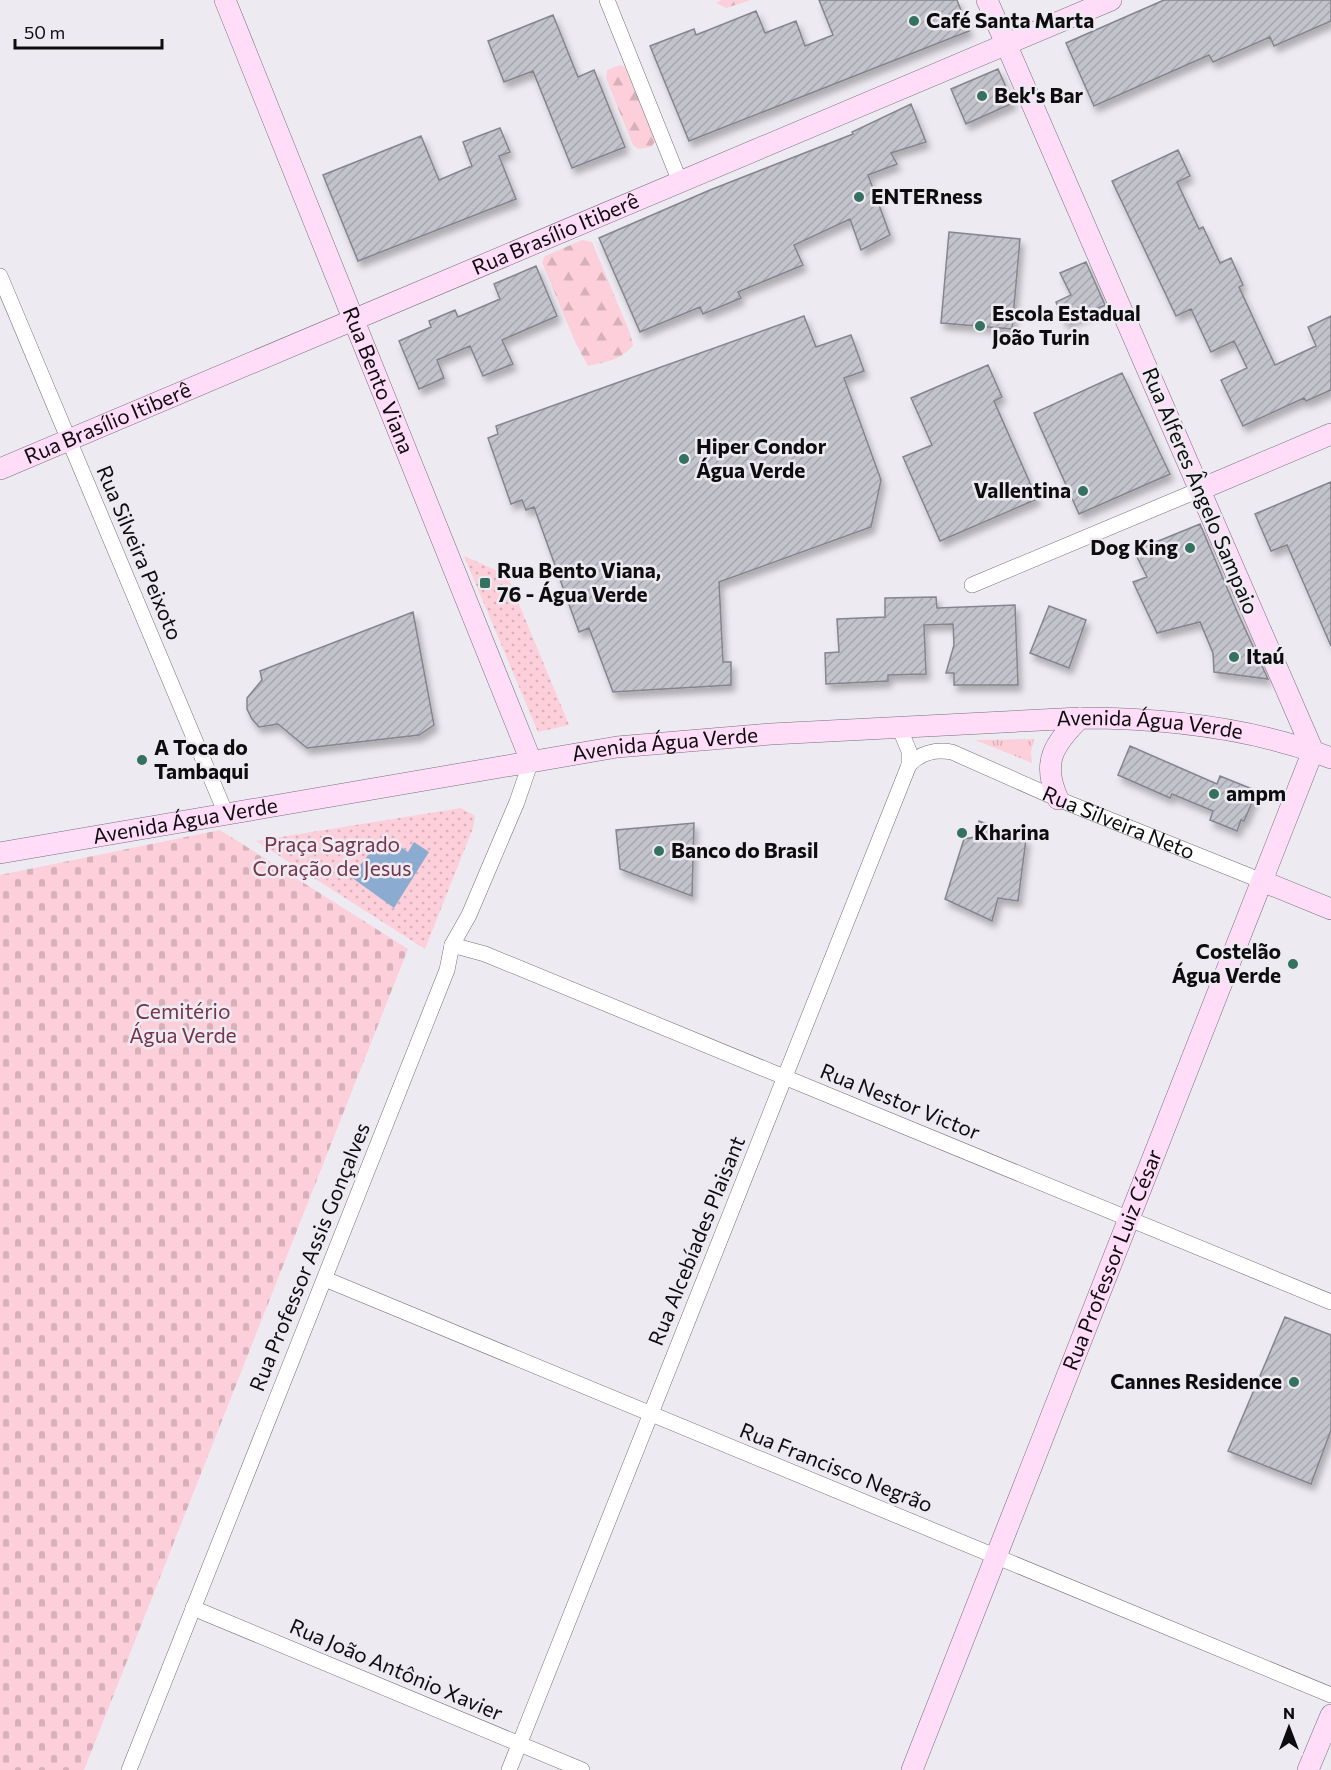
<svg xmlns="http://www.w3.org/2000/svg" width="1331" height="1770" font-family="Commissioner,sans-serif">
	<defs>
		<pattern id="grass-tufts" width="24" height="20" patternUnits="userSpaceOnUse" patternTransform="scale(1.5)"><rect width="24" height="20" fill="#fccfda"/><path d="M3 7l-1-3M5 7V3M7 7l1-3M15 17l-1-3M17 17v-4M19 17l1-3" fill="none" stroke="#d7b1ba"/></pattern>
		<pattern id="forest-firs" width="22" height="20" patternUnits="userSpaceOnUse" patternTransform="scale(1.5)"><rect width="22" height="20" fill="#fccfda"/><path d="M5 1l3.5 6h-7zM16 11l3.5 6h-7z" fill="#d7b1ba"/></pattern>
		<pattern id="cemetery-stones" width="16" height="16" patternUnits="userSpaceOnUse" patternTransform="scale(1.5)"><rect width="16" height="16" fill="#fccfda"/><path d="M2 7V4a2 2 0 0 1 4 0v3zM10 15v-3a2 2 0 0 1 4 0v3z" fill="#d7b1ba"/></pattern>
		<pattern id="park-dots" width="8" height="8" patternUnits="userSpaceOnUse" patternTransform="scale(1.5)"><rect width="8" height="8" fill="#fccfda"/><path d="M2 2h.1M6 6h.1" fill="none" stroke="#d7b1ba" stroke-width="1.8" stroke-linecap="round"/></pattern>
		<pattern id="building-hatch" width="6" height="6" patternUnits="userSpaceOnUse" patternTransform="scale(1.5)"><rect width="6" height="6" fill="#c2c3cb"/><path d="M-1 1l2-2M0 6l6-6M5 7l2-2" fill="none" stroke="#a6a6ad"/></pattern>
		<filter id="shadow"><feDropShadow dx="3.5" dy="6" stdDeviation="3" flood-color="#0004"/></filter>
	</defs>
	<rect width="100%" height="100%" fill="#eeeaf2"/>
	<path fill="url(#grass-tufts)" d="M 1034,739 L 1031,752 L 1032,763 L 975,740 Z"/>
	<path fill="url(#forest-firs)" d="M 721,0 L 751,0 L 726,8 L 716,3 Z
		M 620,65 L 625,67 L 654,136 L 655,142 L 651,147 L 638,149 L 633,145 L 606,78 L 607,70 Z
		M 582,240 L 592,242 L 630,333 L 633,345 C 621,360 606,362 588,366 L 576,344 L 542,262 L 545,256 Z"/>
	<path fill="url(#cemetery-stones)" d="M 220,830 L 408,949 L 84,1770 L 0,1770 L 0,875 Z"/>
	<path fill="url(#park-dots)" d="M 464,556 L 507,575 L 569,725 L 538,732 Z
		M 461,808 L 475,816 L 473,828 L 425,949 L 256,841 Z"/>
	<path fill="#8bacd0" d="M 414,842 L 429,852 L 394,908 L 351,877 L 372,850 L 379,854 L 384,847 L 393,853 L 398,845 L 408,852 Z"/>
	<path fill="url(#building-hatch)" stroke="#84858d" stroke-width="1.5" filter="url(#shadow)" d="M 819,0 L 957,0 L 969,31 L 689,141 L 650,46 L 694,29 L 696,35 L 756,11 L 765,33 L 796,21 L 805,46 L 833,35 Z
		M 1164,0 L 1331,0 L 1331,21 L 1274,46 L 1270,37 L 1213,62 L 1209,55 L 1094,106 L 1066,43 Z
		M 553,15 L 578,77 L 594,70 L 625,147 L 572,168 L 533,71 L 504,82 L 488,41 Z
		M 998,69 L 1013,103 L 966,124 L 951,89 Z
		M 911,104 L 926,142 L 891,153 L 897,164 L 868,175 L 890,235 L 861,250 L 850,219 L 794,245 L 803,265 L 738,292 L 741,298 L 703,314 L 700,307 L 640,332 L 599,238 L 710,190 L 853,134 L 852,132 Z
		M 500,128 L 510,152 L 499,156 L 516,199 L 358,261 L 323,175 L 421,136 L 439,180 L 472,166 L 463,142 Z
		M 1178,150 L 1190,176 L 1177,182 L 1199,229 L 1203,227 L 1220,263 L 1231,258 L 1243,285 L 1239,287 L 1275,365 L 1316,346 L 1308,327 L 1331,316 L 1331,390 L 1306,401 L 1304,398 L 1243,426 L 1221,380 L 1247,368 L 1234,341 L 1211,352 L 1191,309 L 1176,316 L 1112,181 Z
		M 949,232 L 1020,239 L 1012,329 L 941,323 Z
		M 1086,262 L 1105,305 L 1065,323 L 1056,302 L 1071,295 L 1060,273 Z
		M 536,266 L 557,316 L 502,340 L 513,364 L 483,376 L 470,346 L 437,360 L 444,378 L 419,389 L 399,341 L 431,327 L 429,321 L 455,310 L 458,317 L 500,299 L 494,284 Z
		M 804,316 L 816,347 L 851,335 L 864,371 L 844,378 L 881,480 L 871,527 L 719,582 L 723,662 L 731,662 L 731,685 L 613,692 L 589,628 L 579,632 L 534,507 L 526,510 L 522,500 L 511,504 L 488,438 L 498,434 L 496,426 Z
		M 988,365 L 1002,397 L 994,401 L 1037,499 L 940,541 L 903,457 L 932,445 L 911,398 Z
		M 1122,373 L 1170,474 L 1079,514 L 1034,413 Z
		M 1331,482 L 1331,646 L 1287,545 L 1271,551 L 1255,514 Z
		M 1200,524 L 1236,609 L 1268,679 L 1214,672 L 1213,653 L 1200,622 L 1157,633 L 1133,582 L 1147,577 L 1134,551 Z
		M 936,597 L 937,608 L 1015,605 L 1018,685 L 954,685 L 954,673 L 946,673 L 954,645 L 953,624 L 924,625 L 926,674 L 888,675 L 888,681 L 826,684 L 825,653 L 839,652 L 837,619 L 885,617 L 885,598 Z
		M 1049,606 L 1086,620 L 1069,668 L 1030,653 Z
		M 413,612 L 434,725 L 419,735 L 307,748 L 278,724 L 259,727 L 252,719 L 247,709 L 247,698 L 262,680 L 260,671 Z
		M 1130,746 L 1217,784 L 1220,776 L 1257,791 L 1244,821 L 1241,820 L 1237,831 L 1210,820 L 1213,811 L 1172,794 L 1170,798 L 1118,775 Z
		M 979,821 L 1026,839 L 1018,901 L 998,898 L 992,921 L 945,899 L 964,839 L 975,837 Z
		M 694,823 L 692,896 L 620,869 L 616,830 Z
		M 1285,1317 L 1331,1335 L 1331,1430 L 1311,1484 L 1228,1451 Z"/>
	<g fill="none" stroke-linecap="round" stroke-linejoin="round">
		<defs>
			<g id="street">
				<path d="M 607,0 L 680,182"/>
				<path d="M 0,276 L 226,814"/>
				<path d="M 972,585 L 1199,490"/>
				<path id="s1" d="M 909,765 C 920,753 936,749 952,752 L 1058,799 L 1262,881"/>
				<path d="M 452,945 L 485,954 L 1331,1302"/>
				<path d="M 325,1279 L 1331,1695"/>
				<path d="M 193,1608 L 582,1770"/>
				<path d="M 129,1770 L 447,970 L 452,945 L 469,915 L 517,802 L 531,761"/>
				<path d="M 509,1770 L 909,765 L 909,751 L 899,727"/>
			</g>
			<g id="secondary">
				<path id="s2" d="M 225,0 L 531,761"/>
				<path id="s3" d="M 0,469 L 1111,0"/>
				<path d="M 1199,490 L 1331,434"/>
				<path d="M 1058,799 C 1041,762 1054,744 1080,718"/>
				<path id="s4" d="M 0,853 L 617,747 L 771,734 L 1080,718 C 1165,718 1251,727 1331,758"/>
				<path d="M 1262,881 L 1331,909"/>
				<path id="s5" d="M 912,1770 L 1313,751 L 987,0"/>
				<path d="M 1308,1770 L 1331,1715"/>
			</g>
		</defs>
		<use href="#street" stroke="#737077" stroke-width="16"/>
		<use href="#secondary" stroke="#737077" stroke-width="22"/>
		<use href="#street" stroke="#fff" stroke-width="15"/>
		<use href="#secondary" stroke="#ffddf9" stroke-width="21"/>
	</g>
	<g fill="#34715e" stroke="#eeeaf2" stroke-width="2">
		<circle cx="914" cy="21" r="6"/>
		<circle cx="982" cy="96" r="6"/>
		<circle cx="859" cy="197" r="6"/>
		<circle cx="980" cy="326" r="6"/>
		<circle cx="684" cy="459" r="6"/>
		<circle cx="1083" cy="491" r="6"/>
		<circle cx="1190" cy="548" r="6"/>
		<rect x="479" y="577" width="12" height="12" rx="3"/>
		<circle cx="1234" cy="657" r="6"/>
		<circle cx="142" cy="760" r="6"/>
		<circle cx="1214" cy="794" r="6"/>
		<circle cx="962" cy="833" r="6"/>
		<circle cx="659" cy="851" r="6"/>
		<circle cx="1293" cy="964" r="6"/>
		<circle cx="1294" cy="1382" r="6"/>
	</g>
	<g text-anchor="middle" stroke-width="5" stroke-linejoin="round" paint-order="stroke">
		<g font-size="21" font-weight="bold" fill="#0d0c0e" stroke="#eeeaf2" text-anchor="start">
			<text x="926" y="28">Café Santa Marta</text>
			<text x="994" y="103">Bek's Bar</text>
			<text x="871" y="204">ENTERness</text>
			<text x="992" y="321">Escola Estadual<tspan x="992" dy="24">João Turin</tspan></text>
			<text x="696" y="454">Hiper Condor<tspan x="696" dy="24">Água Verde</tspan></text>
			<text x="1071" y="498" text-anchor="end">Vallentina</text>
			<text x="1178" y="555" text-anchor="end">Dog King</text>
			<text x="497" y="578">Rua Bento Viana,<tspan x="497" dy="24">76 - Água Verde</tspan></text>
			<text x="1246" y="664">Itaú</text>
			<text x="154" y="755">A Toca do<tspan x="154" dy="24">Tambaqui</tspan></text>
			<text x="1226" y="801">ampm</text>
			<text x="974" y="840">Kharina</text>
			<text x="671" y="858">Banco do Brasil</text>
			<text x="1281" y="959" text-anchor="end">Costelão<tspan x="1281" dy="24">Água Verde</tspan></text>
			<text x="1282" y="1389" text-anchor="end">Cannes Residence</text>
		</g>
		<g font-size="21" fill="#0d0c0e" stroke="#eeeaf2">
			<text dy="7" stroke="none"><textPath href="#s3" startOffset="603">Rua Brasílio Itiberê</textPath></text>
			<text dy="7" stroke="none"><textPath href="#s2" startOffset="410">Rua Bento Viana</textPath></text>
			<text dy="7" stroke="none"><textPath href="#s3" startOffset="117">Rua Brasílio Itiberê</textPath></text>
			<text transform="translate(1200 491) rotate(67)" y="7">Rua Alferes Ângelo Sampaio</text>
			<text transform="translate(139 553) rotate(67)" y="7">Rua Silveira Peixoto</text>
			<text dy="7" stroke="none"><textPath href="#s4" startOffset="1160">Avenida Água Verde</textPath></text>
			<text dy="7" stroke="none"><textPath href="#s4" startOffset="674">Avenida Água Verde</textPath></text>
			<text dy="7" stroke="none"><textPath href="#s4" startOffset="188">Avenida Água Verde</textPath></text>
			<text dy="7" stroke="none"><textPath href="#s1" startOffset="228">Rua Silveira Neto</textPath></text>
			<text transform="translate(900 1102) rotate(22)" y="7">Rua Nestor Victor</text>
			<text transform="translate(697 1241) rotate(-68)" y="7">Rua Alcebíades Plaisant</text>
			<text transform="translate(310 1257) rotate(-68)" y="7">Rua Professor Assis Gonçalves</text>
			<text dy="7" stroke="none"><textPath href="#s5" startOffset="548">Rua Professor Luiz César</textPath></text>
			<text transform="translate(836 1468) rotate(22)" y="7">Rua Francisco Negrão</text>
			<text transform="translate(396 1670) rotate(23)" y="7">Rua João Antônio Xavier</text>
		</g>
		<g font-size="21" fill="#753449" stroke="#eeeaf2">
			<text x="332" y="852">Praça Sagrado<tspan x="332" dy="24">Coração de Jesus</tspan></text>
			<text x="183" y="1019">Cemitério<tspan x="183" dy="24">Água Verde</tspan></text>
		</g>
	</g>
	<g transform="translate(1289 1728)" stroke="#eeeaf2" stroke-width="4.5" paint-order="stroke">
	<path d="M0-4.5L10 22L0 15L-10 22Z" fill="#0d0c0e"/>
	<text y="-9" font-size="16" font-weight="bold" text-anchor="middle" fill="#0d0c0e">N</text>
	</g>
	<path d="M15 39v9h147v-9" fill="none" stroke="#0d0c0e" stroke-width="3"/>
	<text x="24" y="39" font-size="18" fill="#0d0c0e" stroke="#eeeaf2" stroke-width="4.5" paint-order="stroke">50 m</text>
</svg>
